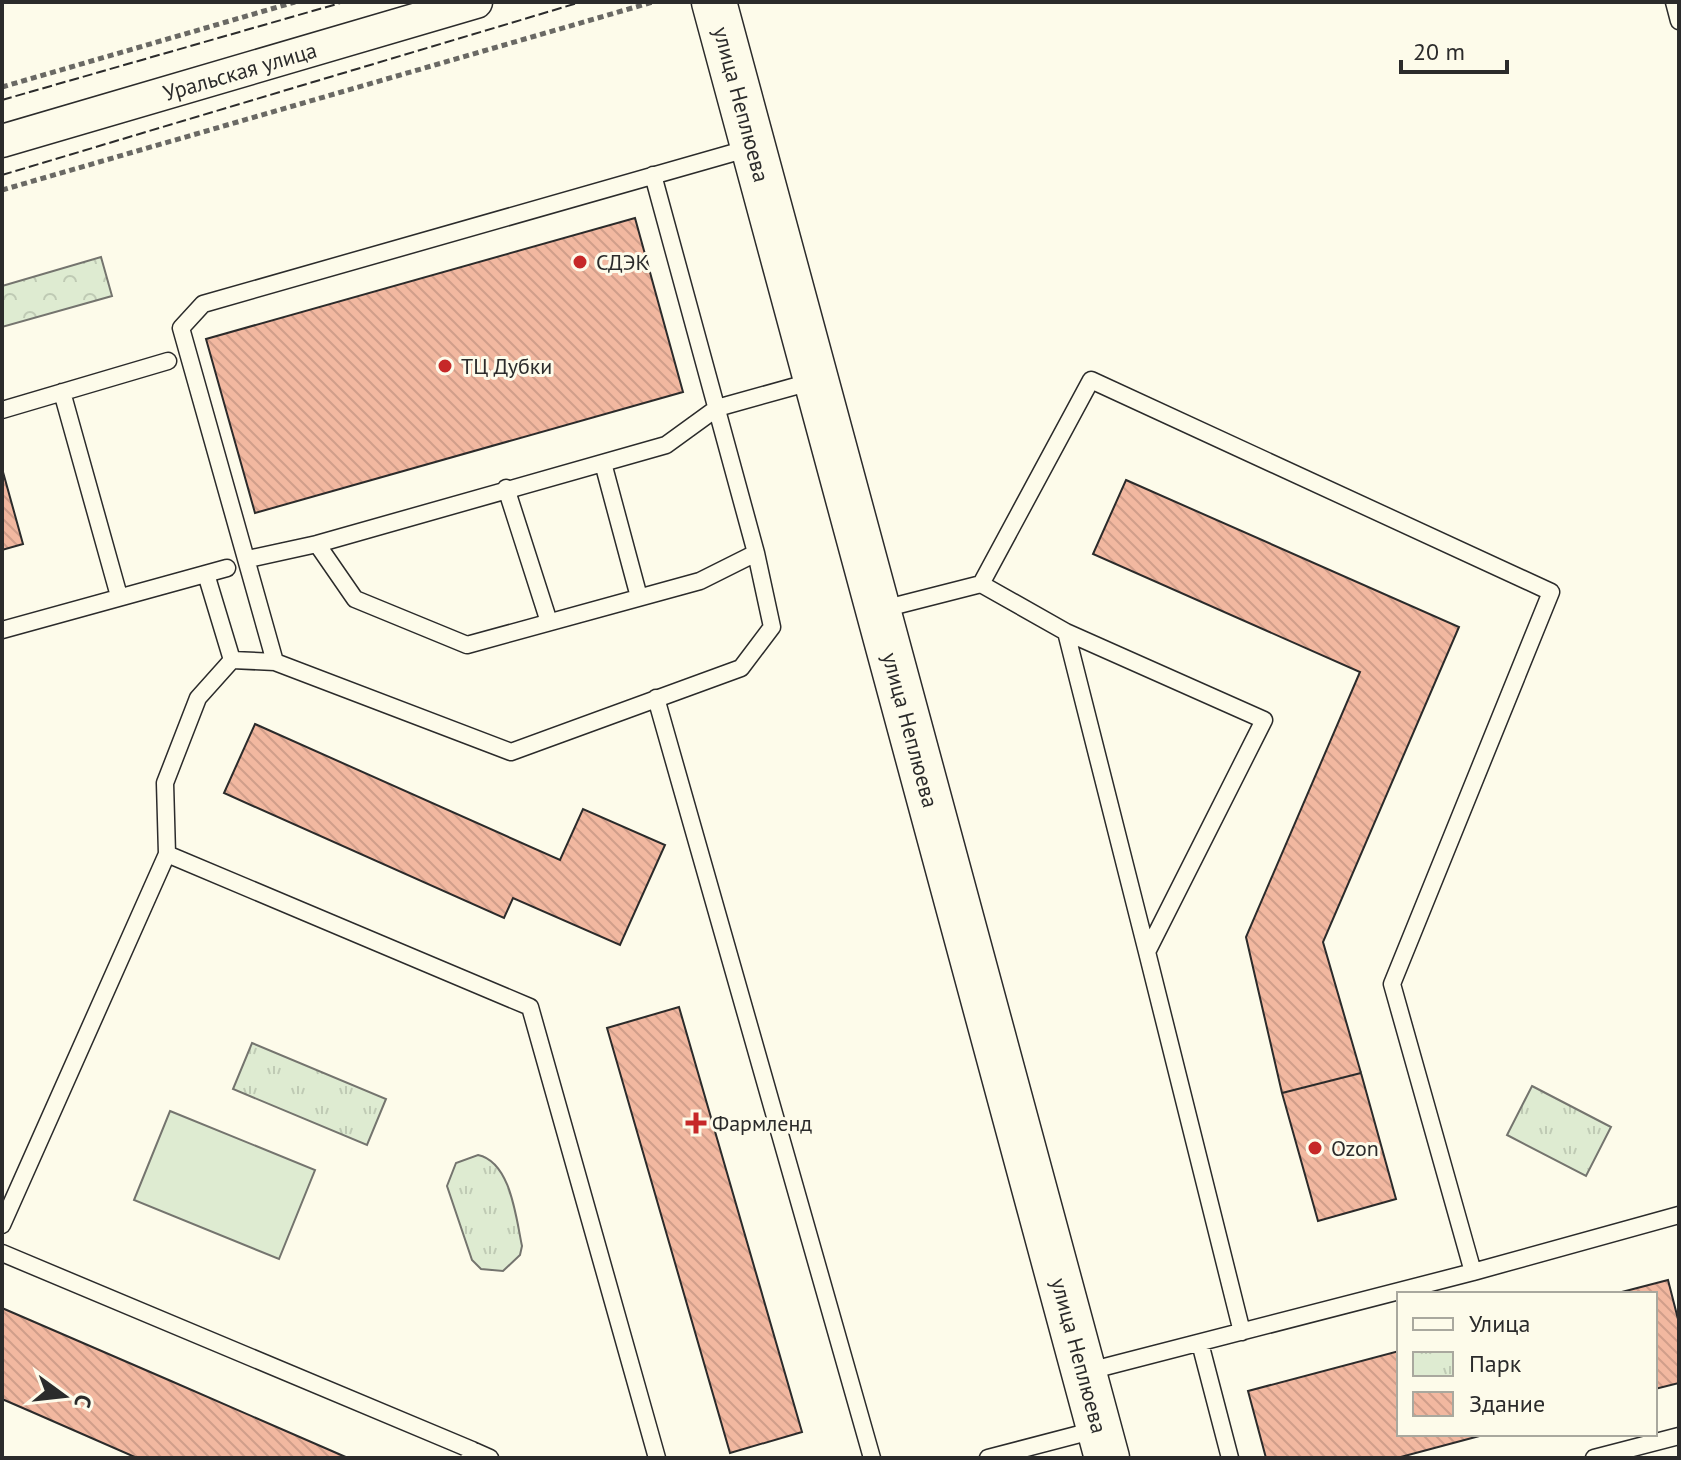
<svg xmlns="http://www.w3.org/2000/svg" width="1681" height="1460" font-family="'PT Sans',sans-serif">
	<defs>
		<pattern id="forest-crowns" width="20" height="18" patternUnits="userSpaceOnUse" patternTransform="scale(2)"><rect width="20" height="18" fill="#deebd1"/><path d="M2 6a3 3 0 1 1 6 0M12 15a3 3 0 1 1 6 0" fill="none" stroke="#bfcab4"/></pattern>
		<pattern id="park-tufts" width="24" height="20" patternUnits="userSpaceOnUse" patternTransform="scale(2)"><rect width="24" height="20" fill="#deebd1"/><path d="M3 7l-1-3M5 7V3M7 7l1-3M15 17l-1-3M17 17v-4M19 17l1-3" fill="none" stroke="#bfcab4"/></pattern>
		<pattern id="building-back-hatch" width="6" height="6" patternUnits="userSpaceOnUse" patternTransform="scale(2)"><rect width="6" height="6" fill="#f2b8a0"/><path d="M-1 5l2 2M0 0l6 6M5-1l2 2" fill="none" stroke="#d09e8a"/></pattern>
	</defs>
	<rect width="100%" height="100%" fill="#fdfbea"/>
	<path fill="#deebd1" stroke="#74746e" stroke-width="2" d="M 170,1111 L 315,1170 L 279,1259 L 134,1200 Z"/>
	<path fill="url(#forest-crowns)" stroke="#74746e" stroke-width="2" d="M 101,257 L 112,296 L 2,327 L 2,286 Z"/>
	<path fill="url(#park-tufts)" stroke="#74746e" stroke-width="2" d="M 252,1043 L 386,1099 L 367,1145 L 233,1089 Z
		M 1532,1086 L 1611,1127 L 1586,1176 L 1507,1135 Z
		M 478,1155 C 511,1162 516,1218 522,1246 L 520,1255 L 503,1271 L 481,1269 L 472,1260 L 447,1186 L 456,1163 Z"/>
	<path fill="url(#building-back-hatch)" stroke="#2b2b2b" stroke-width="2" d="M 635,218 L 683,392 L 255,513 L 206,339 Z
		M 3,472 L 23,544 L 2,550 L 2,473 Z
		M 1126,480 L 1459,627 L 1323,942 L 1361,1073 L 1282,1093 L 1246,937 L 1360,672 L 1093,554 Z
		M 255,724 L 560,860 L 583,809 L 665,845 L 620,945 L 513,898 L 504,918 L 224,793 Z
		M 679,1007 L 802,1432 L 730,1453 L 607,1028 Z
		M 1361,1073 L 1396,1199 L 1318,1221 L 1282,1093 Z
		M 1668,1280 L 1679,1323 L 1679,1383 L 1655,1389 L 1655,1294 L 1614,1294 Z
		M 2,1308 L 171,1381 L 348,1458 L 137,1458 L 32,1412 L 2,1399 Z
		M 1399,1351 L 1399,1434 L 1487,1434 L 1397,1458 L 1266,1458 L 1248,1391 Z"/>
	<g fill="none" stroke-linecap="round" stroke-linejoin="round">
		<defs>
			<path id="lane" d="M 1674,2 L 1679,21
				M 653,175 L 756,553 L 772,627 L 741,668 L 511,752 L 275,662 L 232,660 L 198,698 L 165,783 L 167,854 L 530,1007 L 657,1458
				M 62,392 L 119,596
				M 2,410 L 168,361
				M 603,463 L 639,597
				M 506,488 L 549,622
				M 317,544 L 355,599 L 467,645 L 700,581 L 756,553
				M 248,559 L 317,544 L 666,445 L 717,408 L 814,381
				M 206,574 L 232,660
				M 981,584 L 1091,380 L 1551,592 L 1392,984 L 1473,1272 L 1085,1372
				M 879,610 L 981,584 L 1066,632 L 1264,720 L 1147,952 L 1242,1332
				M 2,630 L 227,568
				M 1066,632 L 1147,952
				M 275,662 L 181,328 L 203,304 L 750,148
				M 656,698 L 872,1458
				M 2,1225 L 167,854
				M 2,1253 L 472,1450
				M 1473,1272 L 1679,1215
				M 1200,1343 L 1230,1458
				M 469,1458 L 472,1450 L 490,1458
				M 988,1458 L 1099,1429
				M 1594,1458 L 1679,1436"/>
			<g id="street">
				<path id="s1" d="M 2,141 L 476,2"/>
			</g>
			<g id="secondary">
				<path id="s2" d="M 714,2 L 1107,1458"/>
			</g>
		</defs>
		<use href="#lane" stroke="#2b2b2b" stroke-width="19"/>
		<use href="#street" stroke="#2b2b2b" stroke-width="35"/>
		<use href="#secondary" stroke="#2b2b2b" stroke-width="47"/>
		<path stroke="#6a6964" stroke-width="5" stroke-dasharray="6 4" stroke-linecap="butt" d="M 2,87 L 295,2
			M 2,190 L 653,2"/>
		<use href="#lane" stroke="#fdfbea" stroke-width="16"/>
		<use href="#street" stroke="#fdfbea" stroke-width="32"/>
		<use href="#secondary" stroke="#fdfbea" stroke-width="44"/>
		<path stroke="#2b2b2b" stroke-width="2" stroke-dasharray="10 4" stroke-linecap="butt" d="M 2,100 L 344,2
			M 2,175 L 581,2"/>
	</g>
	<g fill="#c62828" stroke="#fdfbea" stroke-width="3">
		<circle cx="580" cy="262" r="8"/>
		<circle cx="445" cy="366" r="8"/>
		<path d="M692 1111h8v8h8v8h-8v8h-8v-8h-8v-8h8z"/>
		<circle cx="1315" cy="1148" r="8"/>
	</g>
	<g text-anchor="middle" stroke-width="6" stroke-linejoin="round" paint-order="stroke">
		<g font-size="22" fill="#2b2b2b" stroke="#fdfbea">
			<text dy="8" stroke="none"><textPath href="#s1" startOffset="248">Уральская улица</textPath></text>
			<text dy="8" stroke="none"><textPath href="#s2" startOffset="106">улица Неплюева</textPath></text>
			<text dy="8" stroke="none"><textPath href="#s2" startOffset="754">улица Неплюева</textPath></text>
			<text dy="8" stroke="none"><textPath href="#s2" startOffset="1402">улица Неплюева</textPath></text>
		</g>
		<g font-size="22" fill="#2b2b2b" stroke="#fdfbea" text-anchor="start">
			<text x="596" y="270">СДЭК</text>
			<text x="461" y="374">ТЦ Дубки</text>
			<text x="712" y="1131">Фармленд</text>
			<text x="1331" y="1156">Ozon</text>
		</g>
	</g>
	<rect width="1681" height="1460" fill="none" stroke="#2b2b2b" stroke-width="8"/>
	<rect x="1397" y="1292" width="260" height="144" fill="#fdfbea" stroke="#a9a89e" stroke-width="2"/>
	<rect x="1413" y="1318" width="40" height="12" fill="#fdfbea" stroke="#a9a89e" stroke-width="2"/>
	<text x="1469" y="1332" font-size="24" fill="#2b2b2b">Улица</text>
	<rect x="1413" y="1352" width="40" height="24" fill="url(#park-tufts)" stroke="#a9a89e" stroke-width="2"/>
	<text x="1469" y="1372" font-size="24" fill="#2b2b2b">Парк</text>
	<rect x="1413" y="1392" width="40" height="24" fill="url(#building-back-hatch)" stroke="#a9a89e" stroke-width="2"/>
	<text x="1469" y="1412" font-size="24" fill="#2b2b2b">Здание</text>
	<g transform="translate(64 1396) rotate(105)" stroke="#fdfbea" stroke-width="6" paint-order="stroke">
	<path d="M0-6L14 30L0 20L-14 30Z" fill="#2b2b2b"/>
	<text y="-12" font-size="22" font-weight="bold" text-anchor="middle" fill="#2b2b2b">С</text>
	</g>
	<path d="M1401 60v12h106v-12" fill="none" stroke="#2b2b2b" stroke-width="4"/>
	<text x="1413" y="60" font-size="24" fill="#2b2b2b" stroke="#fdfbea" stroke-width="6" paint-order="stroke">20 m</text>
</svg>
